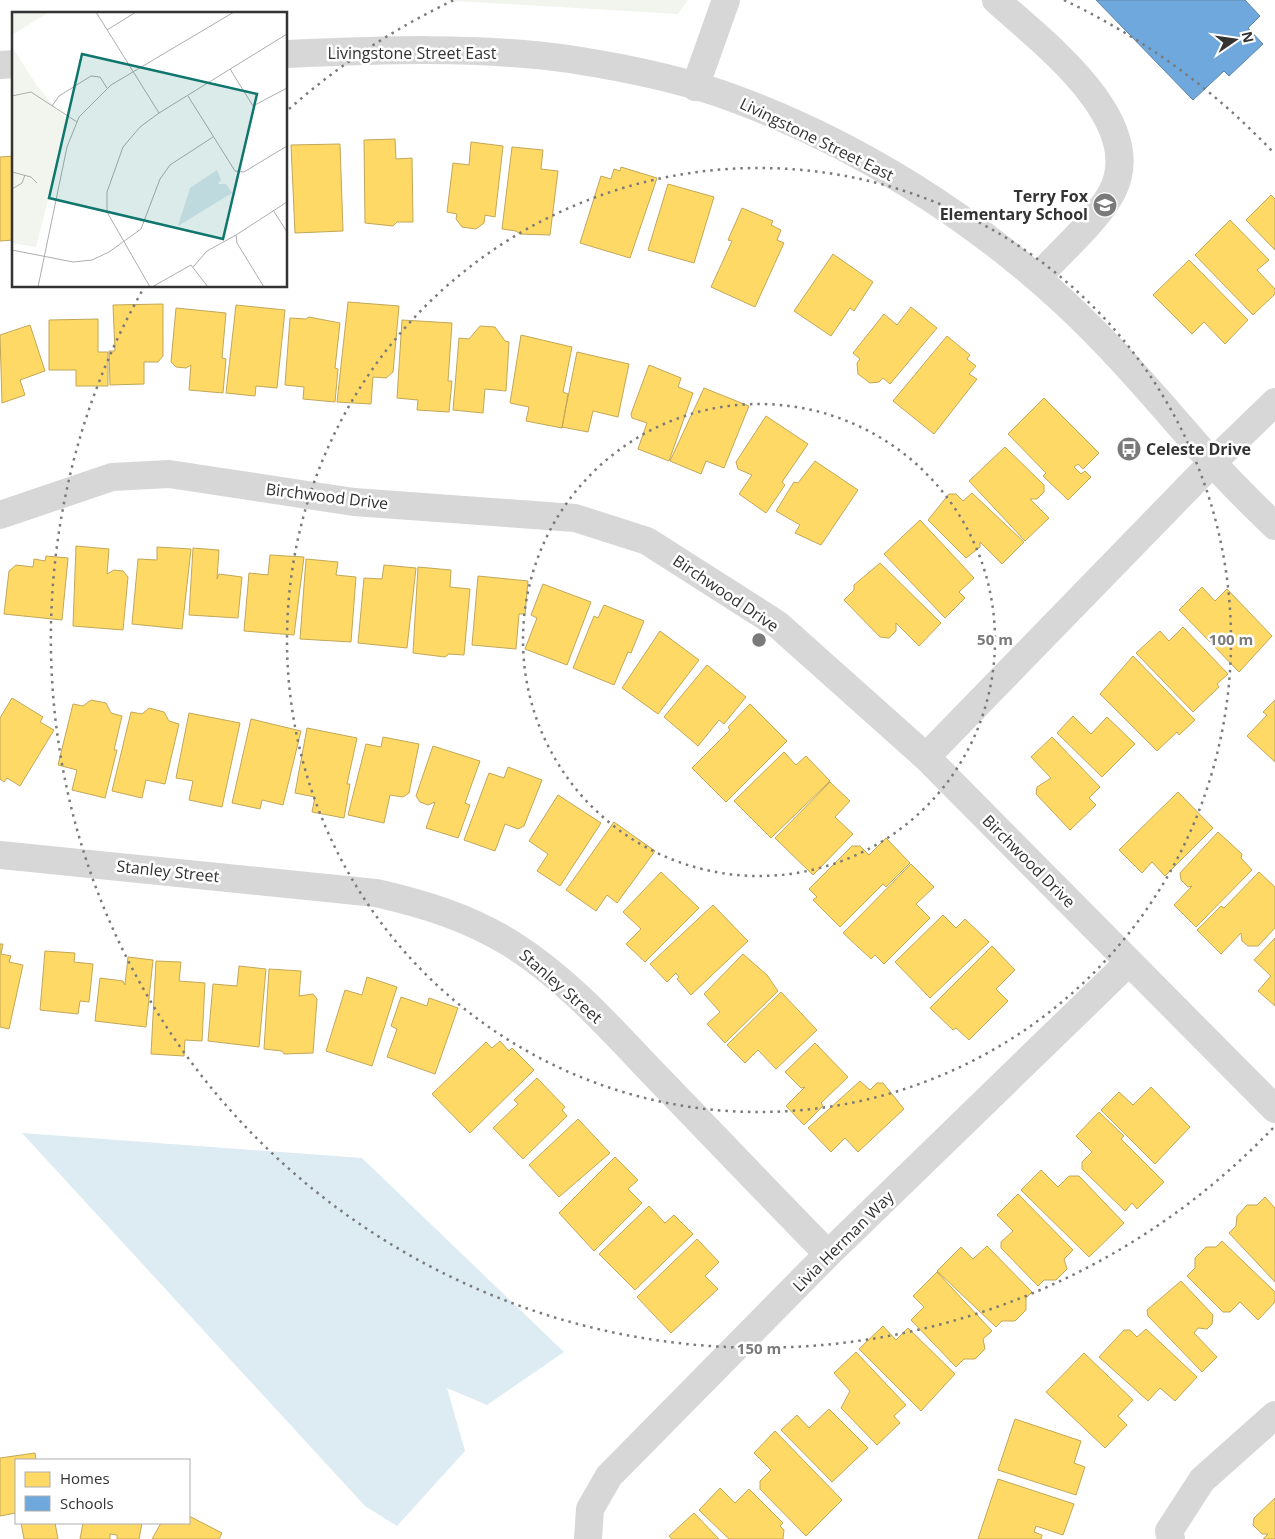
<svg xmlns="http://www.w3.org/2000/svg" width="1275" height="1539" font-family="'Open Sans',sans-serif">
	<rect width="100%" height="100%" fill="#fff"/>
	<path fill="#f1f5ed" d="M 438,0 L 688,0 L 678,14 Z"/>
	<path fill="#ddebf3" d="M 22,1133 L 362,1158 L 564,1352 L 487,1405 L 447,1388 L 465,1451 L 397,1526 L 365,1506 Z"/>
	<path fill="#ffd966" stroke="#c2a757" d="M 395,139 L 396,159 L 412,158 L 413,222 L 397,222 L 393,226 L 365,223 L 364,140 Z
		M 471,142 L 503,146 L 495,217 L 485,215 L 484,223 L 476,229 L 462,227 L 456,219 L 457,214 L 447,212 L 453,163 L 469,165 Z
		M 340,144 L 343,231 L 295,233 L 291,145 Z
		M 512,147 L 543,150 L 541,169 L 558,171 L 550,235 L 520,234 L 516,231 L 502,229 Z
		M 14,156 L 14,240 L 0,241 L 0,157 Z
		M 621,167 L 657,178 L 630,258 L 580,243 L 601,176 L 611,179 L 614,169 L 620,171 Z
		M 668,184 L 714,197 L 694,263 L 648,250 Z
		M 1271,195 L 1275,199 L 1275,250 L 1246,220 Z
		M 742,208 L 773,221 L 771,225 L 781,230 L 777,240 L 784,243 L 755,307 L 711,287 L 732,241 L 728,240 Z
		M 1230,220 L 1269,260 L 1257,270 L 1275,289 L 1275,294 L 1253,315 L 1195,255 Z
		M 833,254 L 873,282 L 854,311 L 850,308 L 831,336 L 794,311 Z
		M 1189,260 L 1248,320 L 1225,344 L 1204,322 L 1192,334 L 1153,295 Z
		M 348,302 L 399,306 L 393,372 L 386,378 L 373,377 L 371,404 L 337,402 Z
		M 163,304 L 163,356 L 158,362 L 144,362 L 144,384 L 110,385 L 109,351 L 115,351 L 113,305 Z
		M 236,305 L 285,310 L 277,388 L 256,386 L 255,396 L 226,393 Z
		M 911,307 L 937,328 L 890,384 L 883,378 L 879,382 L 870,383 L 858,374 L 857,363 L 860,359 L 853,353 L 884,314 L 897,325 Z
		M 176,308 L 226,313 L 222,358 L 226,359 L 223,393 L 189,390 L 191,365 L 186,368 L 176,367 L 171,362 Z
		M 309,317 L 340,323 L 335,368 L 338,369 L 335,402 L 303,399 L 304,387 L 285,385 L 290,318 L 306,319 Z
		M 98,319 L 98,352 L 108,352 L 108,386 L 76,386 L 76,370 L 49,370 L 49,320 Z
		M 402,320 L 452,323 L 448,381 L 452,381 L 449,412 L 417,410 L 418,400 L 397,398 Z
		M 30,325 L 45,371 L 20,380 L 25,395 L 2,403 L 0,335 Z
		M 480,326 L 495,327 L 505,341 L 509,342 L 506,391 L 485,389 L 483,413 L 453,410 L 459,338 L 469,339 Z
		M 521,335 L 572,347 L 563,392 L 568,394 L 562,428 L 526,421 L 529,407 L 510,403 Z
		M 947,336 L 970,355 L 967,359 L 976,366 L 969,374 L 977,379 L 934,434 L 893,401 Z
		M 577,352 L 629,364 L 618,417 L 593,411 L 588,432 L 562,427 Z
		M 649,365 L 681,378 L 678,387 L 693,393 L 669,461 L 638,449 L 647,423 L 632,418 L 631,414 Z
		M 704,388 L 749,406 L 724,468 L 706,461 L 701,474 L 670,461 Z
		M 1044,398 L 1099,453 L 1083,469 L 1078,464 L 1074,467 L 1081,474 L 1085,471 L 1091,477 L 1068,500 L 1043,476 L 1046,473 L 1008,434 Z
		M 766,416 L 808,444 L 782,482 L 785,485 L 766,513 L 739,494 L 752,475 L 738,469 L 736,462 Z
		M 1005,447 L 1044,485 L 1044,492 L 1037,499 L 1030,499 L 1049,518 L 1025,541 L 969,481 Z
		M 815,461 L 858,490 L 821,545 L 795,533 L 800,525 L 776,511 L 794,482 L 798,483 Z
		M 972,493 L 1024,542 L 1002,564 L 980,542 L 980,547 L 966,558 L 928,520 L 949,494 L 956,494 L 963,501 Z
		M 920,520 L 974,578 L 959,592 L 965,598 L 945,618 L 884,554 Z
		M 76,546 L 109,549 L 107,574 L 114,570 L 123,571 L 128,577 L 123,630 L 73,626 Z
		M 157,547 L 191,549 L 182,629 L 132,624 L 138,559 L 157,560 Z
		M 193,548 L 219,550 L 217,579 L 219,574 L 242,577 L 238,618 L 189,615 Z
		M 270,555 L 304,557 L 294,635 L 244,631 L 249,573 L 268,575 Z
		M 46,556 L 68,558 L 62,620 L 4,614 L 9,571 L 16,565 L 33,567 L 34,559 L 45,561 Z
		M 306,559 L 338,562 L 336,575 L 356,577 L 351,642 L 300,639 Z
		M 880,563 L 941,623 L 919,646 L 896,623 L 896,631 L 889,638 L 880,637 L 844,600 L 854,590 L 854,585 Z
		M 384,565 L 416,568 L 407,648 L 358,643 L 364,578 L 382,579 Z
		M 418,567 L 451,570 L 450,587 L 470,589 L 464,655 L 449,654 L 445,657 L 413,653 Z
		M 478,576 L 528,581 L 525,614 L 519,614 L 516,649 L 472,645 Z
		M 543,584 L 591,602 L 567,665 L 525,649 L 537,618 L 531,615 Z
		M 1202,587 L 1215,601 L 1227,589 L 1272,636 L 1239,672 L 1179,610 Z
		M 604,605 L 644,621 L 631,653 L 628,652 L 614,685 L 573,668 L 594,616 L 598,618 Z
		M 1183,627 L 1228,674 L 1217,684 L 1219,687 L 1193,712 L 1136,653 L 1160,631 L 1169,641 Z
		M 660,631 L 699,660 L 658,714 L 622,688 Z
		M 1133,656 L 1195,720 L 1179,735 L 1177,732 L 1157,751 L 1100,694 Z
		M 707,665 L 746,697 L 724,724 L 719,720 L 698,746 L 664,717 Z
		M 12,698 L 43,717 L 40,722 L 54,730 L 20,786 L 7,778 L 4,782 L 0,779 L 0,718 Z
		M 91,700 L 106,703 L 111,713 L 122,716 L 114,750 L 117,750 L 105,798 L 72,790 L 77,770 L 58,765 L 73,704 L 83,706 Z
		M 1275,700 L 1275,762 L 1247,736 L 1267,715 L 1263,712 Z
		M 750,704 L 787,741 L 726,802 L 692,768 L 730,730 L 728,727 Z
		M 149,708 L 164,712 L 169,721 L 179,724 L 165,784 L 146,780 L 142,798 L 112,791 L 131,712 L 142,714 Z
		M 189,713 L 240,723 L 222,807 L 189,800 L 193,781 L 176,778 Z
		M 1073,716 L 1091,734 L 1107,717 L 1135,744 L 1102,777 L 1057,733 Z
		M 251,719 L 301,731 L 283,805 L 262,800 L 260,809 L 232,803 Z
		M 307,728 L 357,738 L 347,784 L 350,784 L 344,818 L 312,812 L 315,797 L 295,793 Z
		M 383,737 L 419,744 L 409,793 L 403,797 L 390,795 L 384,823 L 348,815 L 366,744 L 381,747 Z
		M 1052,737 L 1100,787 L 1089,798 L 1096,805 L 1070,830 L 1036,794 L 1037,787 L 1051,778 L 1031,757 Z
		M 433,746 L 480,761 L 465,803 L 470,805 L 458,838 L 426,828 L 435,802 L 428,805 L 420,802 L 416,796 Z
		M 784,752 L 796,765 L 806,756 L 830,781 L 771,838 L 734,801 Z
		M 508,767 L 542,780 L 524,826 L 518,829 L 505,824 L 495,851 L 464,840 L 489,773 L 504,778 Z
		M 830,782 L 850,801 L 835,817 L 853,834 L 813,875 L 775,838 Z
		M 1178,792 L 1213,828 L 1165,876 L 1152,862 L 1142,873 L 1119,850 Z
		M 558,795 L 601,823 L 560,886 L 537,871 L 548,854 L 529,841 Z
		M 614,822 L 655,851 L 617,903 L 607,895 L 596,911 L 566,890 Z
		M 1218,832 L 1242,854 L 1241,858 L 1252,870 L 1196,927 L 1174,905 L 1192,886 L 1188,887 L 1181,880 L 1180,873 Z
		M 886,838 L 910,863 L 886,887 L 883,884 L 840,927 L 813,900 L 817,897 L 809,889 L 852,846 L 860,846 L 869,855 Z
		M 911,864 L 934,887 L 916,904 L 930,918 L 884,964 L 875,955 L 871,959 L 843,933 Z
		M 661,872 L 699,908 L 645,962 L 626,944 L 641,929 L 623,912 Z
		M 1259,872 L 1275,887 L 1275,928 L 1258,946 L 1248,946 L 1242,941 L 1241,933 L 1221,954 L 1197,930 L 1221,906 L 1224,908 Z
		M 713,905 L 748,941 L 691,995 L 677,979 L 679,977 L 676,973 L 667,982 L 650,964 Z
		M 943,915 L 956,928 L 965,919 L 989,942 L 930,998 L 895,962 Z
		M 1275,938 L 1275,1006 L 1258,991 L 1271,976 L 1254,960 Z
		M 0,944 L 3,944 L 1,954 L 11,956 L 9,962 L 23,965 L 9,1029 L 0,1027 Z
		M 992,946 L 1015,970 L 996,989 L 1008,1001 L 969,1040 L 956,1028 L 953,1030 L 930,1008 Z
		M 45,951 L 75,953 L 74,962 L 93,964 L 89,1002 L 80,1001 L 78,1014 L 40,1010 Z
		M 743,954 L 767,975 L 778,991 L 725,1043 L 707,1024 L 720,1012 L 704,994 Z
		M 128,957 L 153,960 L 146,1027 L 95,1021 L 100,978 L 123,981 L 125,985 Z
		M 156,961 L 181,962 L 179,981 L 205,983 L 202,1041 L 185,1040 L 184,1056 L 151,1054 Z
		M 239,966 L 266,969 L 259,1047 L 208,1041 L 213,984 L 237,986 Z
		M 269,969 L 301,971 L 299,996 L 313,994 L 317,999 L 313,1053 L 284,1054 L 282,1051 L 264,1049 Z
		M 367,977 L 397,987 L 372,1066 L 326,1051 L 345,990 L 362,995 Z
		M 781,992 L 817,1030 L 776,1069 L 758,1050 L 745,1063 L 727,1045 Z
		M 401,997 L 427,1006 L 429,998 L 458,1008 L 435,1074 L 387,1057 L 397,1029 L 391,1026 Z
		M 500,1041 L 509,1051 L 512,1048 L 534,1070 L 470,1133 L 432,1094 L 486,1042 L 492,1048 Z
		M 815,1043 L 848,1077 L 821,1103 L 823,1106 L 804,1125 L 786,1106 L 805,1087 L 801,1088 L 785,1072 Z
		M 537,1078 L 565,1107 L 562,1110 L 567,1116 L 523,1159 L 493,1128 L 518,1104 L 514,1100 Z
		M 860,1081 L 870,1090 L 877,1083 L 883,1083 L 904,1109 L 858,1152 L 845,1138 L 831,1152 L 808,1128 Z
		M 1151,1087 L 1190,1127 L 1155,1164 L 1101,1110 L 1119,1092 L 1133,1105 Z
		M 1099,1112 L 1124,1136 L 1121,1139 L 1164,1182 L 1137,1209 L 1132,1203 L 1125,1211 L 1082,1169 L 1082,1162 L 1092,1152 L 1076,1136 Z
		M 578,1119 L 610,1153 L 559,1197 L 529,1165 Z
		M 615,1157 L 638,1180 L 628,1189 L 642,1203 L 594,1251 L 559,1213 Z
		M 1041,1170 L 1058,1187 L 1069,1176 L 1079,1176 L 1124,1223 L 1089,1257 L 1021,1190 Z
		M 1018,1194 L 1073,1250 L 1064,1259 L 1067,1269 L 1056,1280 L 1044,1280 L 1038,1286 L 1001,1248 L 1001,1242 L 1013,1231 L 997,1215 Z
		M 1265,1197 L 1275,1208 L 1275,1282 L 1229,1233 L 1236,1226 L 1237,1216 L 1247,1205 L 1257,1205 Z
		M 649,1206 L 665,1223 L 674,1215 L 693,1234 L 635,1290 L 599,1254 Z
		M 697,1239 L 719,1262 L 705,1276 L 718,1289 L 671,1333 L 637,1297 Z
		M 1222,1241 L 1275,1292 L 1275,1302 L 1258,1320 L 1240,1302 L 1230,1312 L 1223,1312 L 1187,1276 L 1195,1268 L 1195,1258 L 1206,1247 L 1216,1247 Z
		M 987,1246 L 1032,1292 L 1026,1298 L 1026,1310 L 1015,1321 L 1002,1321 L 996,1327 L 937,1271 L 961,1247 L 973,1259 Z
		M 937,1272 L 992,1331 L 983,1339 L 985,1349 L 975,1359 L 964,1359 L 956,1367 L 911,1320 L 924,1307 L 913,1296 Z
		M 1181,1281 L 1213,1315 L 1212,1324 L 1207,1329 L 1198,1328 L 1194,1333 L 1217,1357 L 1202,1372 L 1148,1316 L 1147,1310 Z
		M 883,1326 L 896,1340 L 908,1328 L 955,1374 L 921,1411 L 859,1349 Z
		M 1146,1329 L 1197,1377 L 1175,1401 L 1160,1388 L 1148,1401 L 1099,1357 L 1124,1330 L 1130,1330 L 1137,1337 Z
		M 856,1352 L 906,1405 L 894,1416 L 900,1423 L 877,1445 L 841,1408 L 850,1391 L 834,1373 Z
		M 1084,1353 L 1133,1400 L 1118,1416 L 1127,1425 L 1105,1448 L 1046,1392 Z
		M 829,1409 L 868,1448 L 832,1482 L 781,1430 L 797,1415 L 809,1428 Z
		M 1015,1419 L 1081,1441 L 1074,1463 L 1085,1467 L 1076,1495 L 998,1470 Z
		M 775,1431 L 842,1500 L 806,1536 L 760,1489 L 760,1481 L 771,1470 L 754,1453 Z
		M 35,1453 L 36,1460 L 16,1460 L 16,1513 L 0,1516 L 0,1458 Z
		M 998,1479 L 1074,1504 L 1063,1535 L 1036,1526 L 1034,1532 L 1042,1535 L 1041,1539 L 978,1539 Z
		M 720,1488 L 735,1503 L 749,1489 L 783,1523 L 780,1526 L 784,1530 L 783,1539 L 729,1539 L 699,1510 Z
		M 1275,1498 L 1275,1539 L 1263,1539 L 1268,1534 L 1262,1534 L 1253,1525 L 1254,1518 Z
		M 694,1513 L 719,1539 L 672,1539 L 669,1536 Z
		M 189,1516 L 222,1533 L 219,1539 L 152,1539 L 161,1523 L 189,1523 Z
		M 21,1523 L 55,1523 L 58,1539 L 24,1539 Z
		M 83,1523 L 142,1523 L 139,1539 L 117,1539 L 117,1535 L 110,1534 L 110,1539 L 80,1539 Z"/>
	<path fill="#6fa8dc" stroke="#5d85a9" d="M 1096,0 L 1245,0 L 1260,16 L 1248,28 L 1263,44 L 1229,76 L 1224,71 L 1193,100 Z"/>
	<g fill="none" stroke-linecap="round" stroke-linejoin="round">
		<path stroke="#d7d7d7" stroke-width="28" d="M 996,0 C 1041,41 1149,121 1112,192 C 1096,222 1060,252 1037,278
			M 286,54 C 380,50 476,46 569,59 C 621,67 689,81 738,100 C 858,145 971,216 1065,303 C 1118,352 1163,407 1210,460 C 1231,483 1253,505 1275,526
			M 0,65 L 14,64
			M 695,87 L 726,0
			M 0,515 L 112,477 L 169,474 L 354,502 L 575,518 L 647,541 L 777,624 L 926,757 L 1275,1109
			M 926,757 L 1212,463 L 1275,402
			M 0,855 L 376,893 C 425,904 470,918 513,945 C 567,979 611,1029 655,1075 C 713,1135 770,1195 828,1254
			M 588,1539 L 590,1509 L 609,1476 L 828,1254 L 1129,962
			M 1171,1539 L 1169,1531 L 1202,1480 L 1275,1415"/>
	</g>
	<g fill="none" stroke="#7a7a7a" stroke-width="2.5" stroke-dasharray="2.5 5">
		<circle cx="759" cy="640" r="236"/>
		<circle cx="759" cy="640" r="472"/>
		<path d="M1273 1128A709 709 0 0 1 142 291M289 109A709 709 0 0 1 454 0M1064 0A709 709 0 0 1 1273 152"/>
	</g>
	<defs>
		<symbol id="school-disc" viewBox="-11 -11 22 22"><circle r="9.5" fill="#7a7a7a" stroke="#fff"/><path d="M0-5L7-2L0 1L-7-2ZM-4 1L0 2.5L4 1V4Q0 6-4 4Z" fill="#fff"/></symbol>
		<symbol id="bus-disc" viewBox="-11 -11 22 22"><circle r="9.5" fill="#7a7a7a" stroke="#fff"/><path d="M-5-6H5V4H4V6H2V4H-2V6H-4V4H-5ZM-3.5-4V0h7V-4ZM-3.5 1.2v1.5H-2V1.2ZM2 1.2v1.5H3.5V1.2Z" fill="#fff"/></symbol>
	</defs>
	<g fill-rule="evenodd">
		<use href="#school-disc" x="1091" y="191" width="28" height="28"/>
		<use href="#bus-disc" x="1115" y="435" width="28" height="28"/>
	</g>
	<g text-anchor="middle" stroke-width="5" stroke-linejoin="round" paint-order="stroke">
		<g font-size="16" fill="#333" stroke="#fff">
			<text x="412" y="59">Livingstone Street East</text>
			<text transform="translate(817 139) rotate(26)" y="6">Livingstone Street East</text>
			<text transform="translate(327 496) rotate(7)" y="6">Birchwood Drive</text>
			<text transform="translate(726 593) rotate(34)" y="6">Birchwood Drive</text>
			<text transform="translate(1029 861) rotate(45)" y="6">Birchwood Drive</text>
			<text transform="translate(168 871) rotate(6)" y="6">Stanley Street</text>
			<text transform="translate(561 986) rotate(41)" y="6">Stanley Street</text>
			<text transform="translate(843 1241) rotate(-45)" y="6">Livia Herman Way</text>
		</g>
		<g font-size="16" font-weight="bold" fill="#333" stroke="#fff" text-anchor="end">
			<text x="1088" y="202">Terry Fox<tspan x="1088" dy="18">Elementary School</tspan></text>
			<text x="1146" y="455" text-anchor="start">Celeste Drive</text>
		</g>
	</g>
	<g transform="translate(12 12)">
		<rect width="275" height="275" fill="#fff"/>
		<path d="M 0,0 L 37,0 L 0,23 ZM 0,35 L 25,74 L 56,110 L 24,235 L 0,231 Z" fill="#f1f5ed"/>
		<path d="M 205,158 L 209,168 L 206,172 L 214,172 L 220,181 L 166,214 L 178,176 Z" fill="#ddebf3"/>
		<path fill="none" stroke="#adadad" stroke-width="1" d="M 84,0 L 147,101M 95,18 L 124,0M 218,57 L 241,94 L 275,76M 0,84 L 19,80 L 65,110M 176,84 L 223,159 L 232,160 L 275,134M 40,94 L 47,84 L 79,64 L 88,65 L 95,76M 0,160 L 19,165 L 25,171M 0,177 L 10,171 L 13,163M 261,198 L 275,220M 0,238 L 61,250 L 80,248 L 97,240 L 129,217 L 148,167 L 158,153 L 201,125M 181,255 L 195,239 L 224,223M 26,275 L 55,135 L 67,105 L 99,73 L 222,0M 138,275 L 95,200 L 95,180 L 111,135 L 128,115 L 147,101 L 275,22M 140,275 L 179,253 L 196,275M 252,275 L 225,231 L 224,223 L 275,190"/>
		<path fill="#0f766e" fill-opacity="0.15" stroke="#0f766e" stroke-width="2.5" d="M 70,42 L 245,82 L 211,227 L 37,186 Z"/>
		<rect width="275" height="275" fill="none" stroke="#333" stroke-width="2.5"/>
	</g>
	<circle cx="759" cy="640" r="8" fill="#7a7a7a" stroke="#fff" stroke-width="2.5"/>
	<g font-size="15" text-anchor="middle" font-weight="bold" fill="#7a7a7a" stroke="#fff" stroke-width="5" stroke-linejoin="round" paint-order="stroke">
		<text x="995" y="645">50 m</text>
		<text x="1231" y="645">100 m</text>
		<text x="759" y="1354">150 m</text>
	</g>
	<rect x="15" y="1459" width="175" height="65" fill="#ffffff" stroke="#adadad"/>
	<rect x="25" y="1472" width="25" height="15" fill="#ffd966" stroke="#adadad"/>
	<text x="60" y="1484" font-size="15" fill="#333333">Homes</text>
	<rect x="25" y="1496" width="25" height="15" fill="#6fa8dc" stroke="#adadad"/>
	<text x="60" y="1509" font-size="15" fill="#333333">Schools</text>
	<g transform="translate(1235 40) rotate(77)" stroke="#ffffff" stroke-width="4" paint-order="stroke">
	<path d="M0-4L9 19L0 12L-9 19Z" fill="#333333"/>
	<text y="-8" font-size="14" font-weight="bold" text-anchor="middle" fill="#333333">N</text>
	</g>
</svg>
